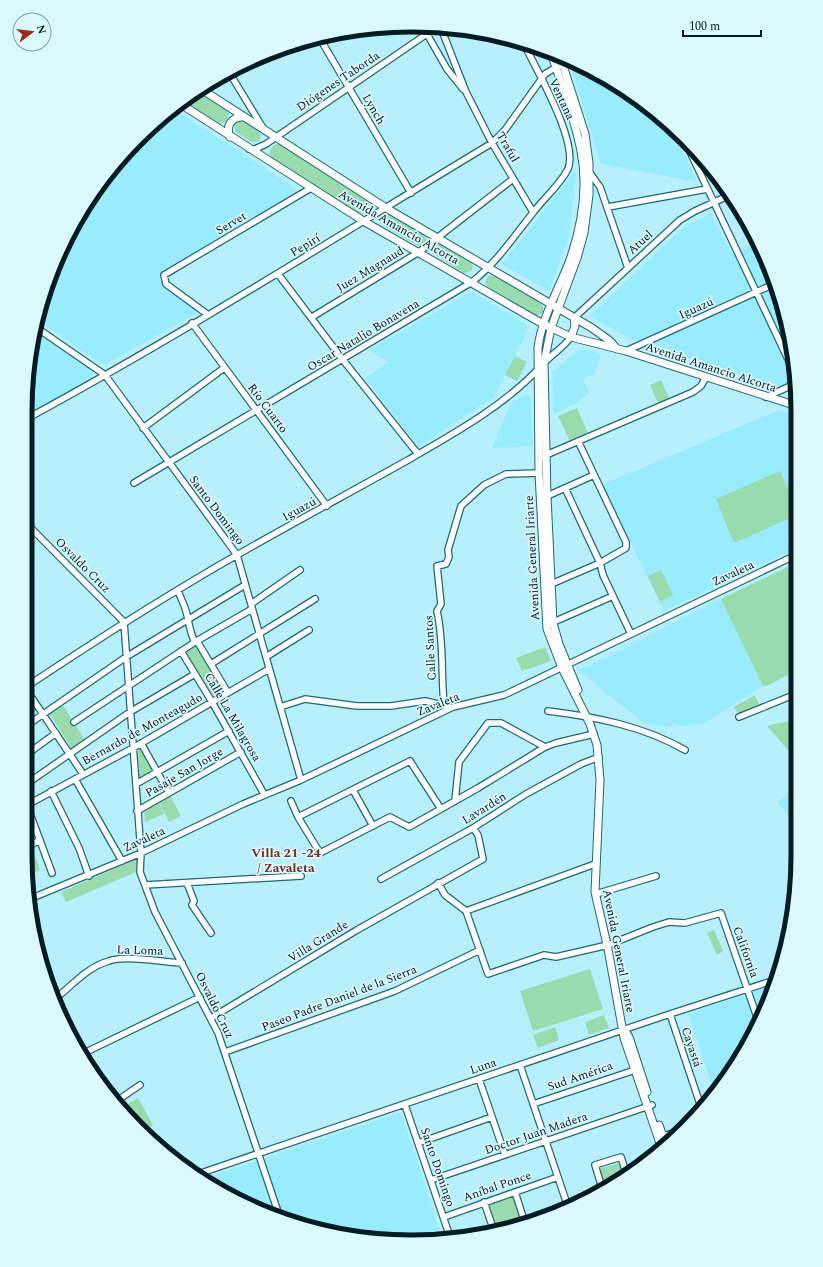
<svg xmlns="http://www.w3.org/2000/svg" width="823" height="1267" font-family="Spectral,serif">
	<rect width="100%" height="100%" fill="#b8effc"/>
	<path fill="#99ebfe" d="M 577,64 L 605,77 L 638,100 L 644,113 L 675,133 L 697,182 L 601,164 L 571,67 Z
		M 172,108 L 291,185 L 296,191 L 162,273 L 160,278 L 165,286 L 197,310 L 196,313 L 106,364 L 102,364 L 39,321 L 55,263 L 121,157 Z
		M 575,171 L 577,172 L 568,239 L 549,291 L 502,264 Z
		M 711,213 L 731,253 L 758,241 L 785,312 L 797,393 L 632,340 L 590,316 L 684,227 Z
		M 471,292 L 526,324 L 528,330 L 494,397 L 418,447 L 365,378 L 388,362 L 369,350 Z
		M 36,332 L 92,370 L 93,374 L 91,378 L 28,414 L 28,361 Z
		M 581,348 L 601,354 L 595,373 L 583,379 L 589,393 L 577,403 L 554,414 L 552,372 Z
		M 525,395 L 531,396 L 533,446 L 492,448 L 511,403 Z
		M 779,410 L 797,416 L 796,548 L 664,611 L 602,485 Z
		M 721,599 L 763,686 L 705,723 L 679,727 L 674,723 L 670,727 L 645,724 L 582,673 L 580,670 Z
		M 795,789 L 795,822 L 777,802 Z
		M 773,985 L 768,1004 L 714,1091 L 688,1014 Z
		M 399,1113 L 402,1115 L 442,1238 L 411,1242 L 287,1221 L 206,1178 Z"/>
	<path fill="#98dbac" d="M 200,90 L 227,109 L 229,114 L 226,122 L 218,124 L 182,101 Z
		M 237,120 C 245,120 257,127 261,135 L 259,141 L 252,142 L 236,132 L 234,126 Z
		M 276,144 L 280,144 L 369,201 L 369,210 L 364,214 L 358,213 L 273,159 L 270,155 L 270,149 Z
		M 390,214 L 425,235 C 429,241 426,247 418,246 L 386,227 L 384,219 Z
		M 440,243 L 471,261 L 473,267 L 471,271 L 464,273 L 436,256 L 433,248 Z
		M 488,276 L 494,276 L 539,302 L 543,307 L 543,312 L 539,315 L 535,315 L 488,288 L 485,282 Z
		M 515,356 L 527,362 L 517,381 L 505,375 Z
		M 661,380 L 670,400 L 659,405 L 650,385 Z
		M 577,408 L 588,433 L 570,441 L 558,416 Z
		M 780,471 L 797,507 L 797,515 L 734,543 L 716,499 Z
		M 796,563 L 796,670 L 769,685 L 763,686 L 721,599 Z
		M 661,570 L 673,595 L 660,602 L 648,576 Z
		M 197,643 L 224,690 L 211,697 L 184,651 Z
		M 545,647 L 551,661 L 522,671 L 516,658 Z
		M 755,695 L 759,704 L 739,715 L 734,707 Z
		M 62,704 L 85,740 L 72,749 L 49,713 Z
		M 796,719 L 795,758 L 767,726 Z
		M 142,746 L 154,770 L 139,779 L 138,748 Z
		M 170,795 L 181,816 L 169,822 L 159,802 Z
		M 158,802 L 164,814 L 145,822 L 144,809 Z
		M 33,849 L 40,870 L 28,876 L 25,853 Z
		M 137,859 L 138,871 L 66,902 L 61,892 Z
		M 714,930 L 723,951 L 717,955 L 707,933 Z
		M 590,969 L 603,1009 L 533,1031 L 520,991 Z
		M 604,1015 L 609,1028 L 589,1035 L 585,1022 Z
		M 555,1027 L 559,1040 L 538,1048 L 533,1035 Z
		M 138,1098 L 153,1125 L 145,1129 L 124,1106 Z
		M 620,1163 L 625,1178 L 605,1187 L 599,1169 Z
		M 514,1196 L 523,1224 L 512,1229 L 496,1231 L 487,1205 Z"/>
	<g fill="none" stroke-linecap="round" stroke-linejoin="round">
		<defs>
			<path id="minor" d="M 423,27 L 447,69 L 463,89
				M 441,28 L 466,92 L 492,143 L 533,212
				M 319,37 L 411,193
				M 229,72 L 263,128
				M 685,141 L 795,374
				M 249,149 L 255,149 L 266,144 L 437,27
				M 590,173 L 600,187 L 628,268
				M 608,207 L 707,189
				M 278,274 L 343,360 L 418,454
				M 207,314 L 166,284 L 164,275 L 311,188
				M 312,317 L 419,252 L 513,179
				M 574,318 L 680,220 L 695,211 L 730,195
				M 192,323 L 327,506
				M 37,328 L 105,375 L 237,555 L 301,780
				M 626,351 L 774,284
				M 766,397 L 797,383
				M 28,418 C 186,332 338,236 492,143 L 505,130 L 545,74 L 568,60
				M 143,428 L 224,368
				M 539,458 L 693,392 L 701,386 L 706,377
				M 134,483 L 472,282 C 497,262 512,239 532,214 C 543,199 560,185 568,169 C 579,142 536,69 523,42
				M 565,488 L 600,563 L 603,575 L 631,634
				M 545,497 L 594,475
				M 27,524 L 124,622
				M 549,585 L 600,563 L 626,548 L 626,542 L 578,441
				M 178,590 C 180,597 183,602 185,608 C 189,619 189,632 195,642
				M 251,604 L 300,570
				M 124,622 L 141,853 L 140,872 L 155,912 L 218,1033 L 280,1218
				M 549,624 L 613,596
				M 197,641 L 228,693
				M 181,651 L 212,702 L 264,794
				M 266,657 L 309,630
				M 211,664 L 315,599
				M 26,687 C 95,641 165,596 237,555 C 293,523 351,492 408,460 C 455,433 506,405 543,364 C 552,354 563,348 571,337
				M 26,689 L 83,774
				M 444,705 C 441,675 444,641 437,611 L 441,604 L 437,566 L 446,564 L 449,557 L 448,550 L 461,506 L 484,485 L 506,474 L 539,473
				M 280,707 L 305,699 L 357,706 L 391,706 L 425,701 L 447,706
				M 548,711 C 596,717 643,726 685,750
				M 739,717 L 796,694
				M 74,722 L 195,642 L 252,609
				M 26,726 L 126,657 L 245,585
				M 141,743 L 169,793
				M 26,755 L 56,733
				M 75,779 L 122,861
				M 136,784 L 229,731
				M 25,785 L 130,712 L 195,674
				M 353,790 L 373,826
				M 51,791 L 79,848 L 89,876
				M 25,800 L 52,873
				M 291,801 L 298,817 L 320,853 L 390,817 L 409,827 L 478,788 L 545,747 L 556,743 L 594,734
				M 455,801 L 459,762 L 488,723 L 501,723 L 545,747
				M 25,806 L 133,748 L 269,669
				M 137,811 L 241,752
				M 298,817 L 410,761 L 441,809
				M 25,848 L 40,840
				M 595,864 L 466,911 L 488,974 L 544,955 L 556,957 L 608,945 L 653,927 L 669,922 L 685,923 L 721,913 L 758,1020
				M 381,879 L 473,828 L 526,794 L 581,764 L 599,757
				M 187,883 L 194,901 L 192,905 L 211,933
				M 438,883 L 445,895 L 466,911
				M 145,885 L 301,876
				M 596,894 L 656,876
				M 32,898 L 141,853 L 243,804 L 301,780 L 453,707 L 504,695 L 796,555
				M 61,994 C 75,982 90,966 109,961 C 125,955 163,962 182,963
				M 670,1014 L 702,1110
				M 211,1018 L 357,930 L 483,859 L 478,835 L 473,828
				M 225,1052 L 395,991 L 480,950
				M 82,1054 L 200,997
				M 520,1065 L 567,1204
				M 479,1079 L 505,1155
				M 118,1100 L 140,1085
				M 533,1104 L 635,1070
				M 405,1105 L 450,1237
				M 660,1137 L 679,1131
				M 418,1143 L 492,1117
				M 198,1174 L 670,1014 L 775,980
				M 431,1180 L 652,1105
				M 602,1188 L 595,1165 L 621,1157 L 627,1176
				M 515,1192 L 525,1223
				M 484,1202 L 494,1231
				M 444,1217 L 558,1177"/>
			<path id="major" d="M 551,52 C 561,85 575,118 581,151 C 588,186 582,224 571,257 C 560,288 542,315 538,348 L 539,473 L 547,629 L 562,668 L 590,724 L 597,745 L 600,780 L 595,892 L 608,949 L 624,1038 L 661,1146
				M 560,56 L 585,134 L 589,163 L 589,195 L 584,233 L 577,258 L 551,328 L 544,363 L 547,496 L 553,623 L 559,644 L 578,690
				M 201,89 L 386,208 L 592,328 L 610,341 L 617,349
				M 179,103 L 365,222 L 543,324 L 571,337 L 626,351 L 797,406
				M 230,137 C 225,126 232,116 244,117
				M 571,337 L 575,326 L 574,318
				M 624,1029 L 629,1037 L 647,1092
				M 659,1125 L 665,1143"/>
		</defs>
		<use href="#minor" stroke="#1e6877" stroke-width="8"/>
		<use href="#major" stroke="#1e6877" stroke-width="9"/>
		<use href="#minor" stroke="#fff" stroke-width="5.5"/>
		<use href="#major" stroke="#fff" stroke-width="7"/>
	</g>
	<g text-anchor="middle" stroke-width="3.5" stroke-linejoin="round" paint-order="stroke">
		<g font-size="12" fill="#001b21" stroke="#dcf7fe">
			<text transform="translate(338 81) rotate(-34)" y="4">Diógenes Taborda</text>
			<text transform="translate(562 99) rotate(65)" y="4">Ventana</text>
			<text transform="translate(374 109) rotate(60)" y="4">Lynch</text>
			<text transform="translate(508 147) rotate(60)" y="4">Traful</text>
			<text transform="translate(231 223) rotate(-30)" y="4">Servet</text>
			<text transform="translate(399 227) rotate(30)" y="4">Avenida Amancio Alcorta</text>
			<text transform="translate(640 242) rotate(-42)" y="4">Atuel</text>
			<text transform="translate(305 245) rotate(-31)" y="4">Pepirí</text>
			<text transform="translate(370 269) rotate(-31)" y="4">Juez Magnaud</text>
			<text transform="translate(696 308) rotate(-24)" y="4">Iguazú</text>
			<text transform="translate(363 335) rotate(-31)" y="4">Oscar Natalio Bonavena</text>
			<text transform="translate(711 367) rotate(18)" y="4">Avenida Amancio Alcorta</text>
			<text transform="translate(268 408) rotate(53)" y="4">Río Cuarto</text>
			<text transform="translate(299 509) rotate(-29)" y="4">Iguazú</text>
			<text transform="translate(217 510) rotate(53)" y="4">Santo Domingo</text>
			<text transform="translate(532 558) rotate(-93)" y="4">Avenida General Iriarte</text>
			<text transform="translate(83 565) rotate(45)" y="4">Osvaldo Cruz</text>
			<text transform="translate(733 573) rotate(-25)" y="4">Zavaleta</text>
			<text transform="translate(430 648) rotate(-93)" y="4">Calle Santos</text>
			<text transform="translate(438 704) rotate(-22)" y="4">Zavaleta</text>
			<text transform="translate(233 717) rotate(60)" y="4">Calle La Milagrosa</text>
			<text transform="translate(142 729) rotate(-29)" y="4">Bernardo de Monteagudo</text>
			<text transform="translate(184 772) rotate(-30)" y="4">Pasaje San Jorge</text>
			<text transform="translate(484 808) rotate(-32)" y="4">Lavardén</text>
			<text transform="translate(144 839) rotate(-25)" y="4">Zavaleta</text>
			<text transform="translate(318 941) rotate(-32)" y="4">Villa Grande</text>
			<text transform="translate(140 950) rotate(2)" y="4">La Loma</text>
			<text transform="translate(619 951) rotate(79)" y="4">Avenida General Iriarte</text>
			<text transform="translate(746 952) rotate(70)" y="4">California</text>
			<text transform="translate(339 998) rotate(-21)" y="4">Paseo Padre Daniel de la Sierra</text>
			<text transform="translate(215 1005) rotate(64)" y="4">Osvaldo Cruz</text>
			<text transform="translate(692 1047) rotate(71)" y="4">Cayastá</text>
			<text transform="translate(483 1066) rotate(-19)" y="4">Luna</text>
			<text transform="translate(580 1076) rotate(-19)" y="4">Sud América</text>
			<text transform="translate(536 1133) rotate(-19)" y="4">Doctor Juan Madera</text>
			<text transform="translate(438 1167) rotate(71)" y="4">Santo Domingo</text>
			<text transform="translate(497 1186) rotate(-19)" y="4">Aníbal Ponce</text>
		</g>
		<g font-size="13" font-weight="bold" fill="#732f21" stroke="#dcf7fe">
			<text x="286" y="857">Villa 21 -24<tspan x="286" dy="15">/ Zavaleta</tspan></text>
		</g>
	</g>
	<path d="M0 0H823V1267H0ZM411 32H412A379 379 0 0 1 791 411V856A379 379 0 0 1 412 1235H411A379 379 0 0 1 32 856V411A379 379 0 0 1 411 32Z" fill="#dcf7fe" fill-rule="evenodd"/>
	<path fill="none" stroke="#001b21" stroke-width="5" d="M411 32H412A379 379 0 0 1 791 411V856A379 379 0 0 1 412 1235H411A379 379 0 0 1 32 856V411A379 379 0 0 1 411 32Z"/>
	<g transform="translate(32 32) rotate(75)"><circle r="19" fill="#dcf7fe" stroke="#849fa6"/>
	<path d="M0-3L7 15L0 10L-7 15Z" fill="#982f19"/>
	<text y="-6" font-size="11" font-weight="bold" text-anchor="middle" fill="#001b21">N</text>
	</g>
	<path d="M683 30v6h78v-6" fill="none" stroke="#001b21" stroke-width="2"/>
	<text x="689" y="30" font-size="12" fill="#001b21" stroke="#dcf7fe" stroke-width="3" paint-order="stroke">100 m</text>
</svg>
